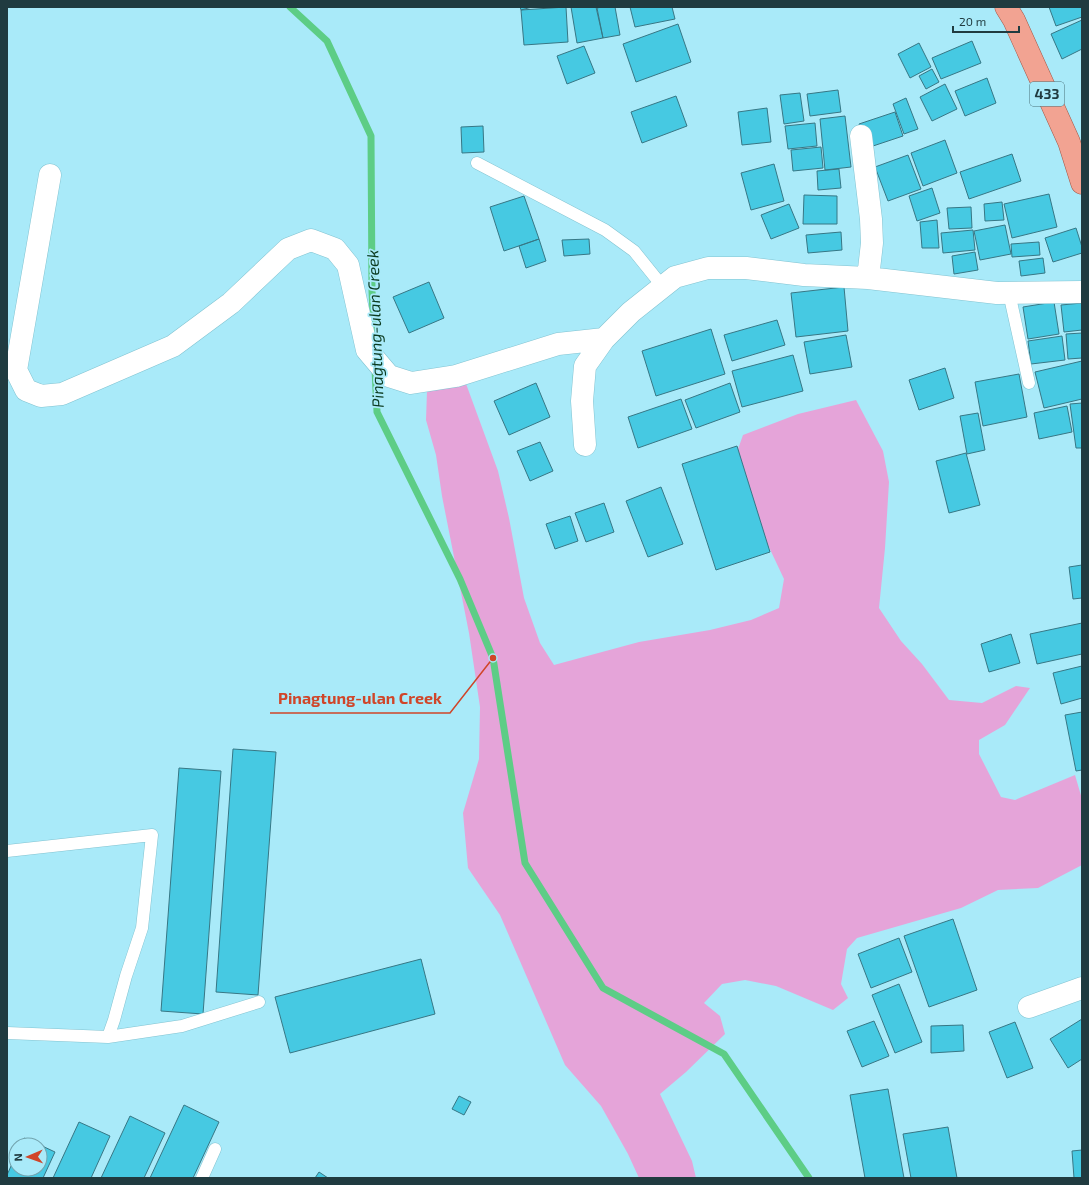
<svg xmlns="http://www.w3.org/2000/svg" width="1089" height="1185" font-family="'Exo 2',sans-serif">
	<rect width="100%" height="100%" fill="#a9eaf9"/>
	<path fill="#e5a4d9" d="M 465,381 L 498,471 L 509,518 L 524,598 L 540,643 L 554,665 L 639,642 L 710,630 L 751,620 L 779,608 L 784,579 L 738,481 L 737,452 L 743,435 L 798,414 L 856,400 L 883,451 L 889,482 L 885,548 L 879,608 L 901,641 L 922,664 L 949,700 L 982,703 L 1016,686 L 1030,688 L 1005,725 L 979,740 L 979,754 L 1001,797 L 1015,800 L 1075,775 L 1082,799 L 1082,865 L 1038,888 L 998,890 L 961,908 L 857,938 L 847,949 L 841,984 L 848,998 L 833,1010 L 776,986 L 745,980 L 722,984 L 704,1003 L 720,1016 L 725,1034 L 686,1072 L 660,1094 L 692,1161 L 696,1178 L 639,1178 L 628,1154 L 601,1106 L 565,1065 L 500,915 L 468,868 L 463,813 L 479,759 L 480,707 L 469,633 L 442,496 L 436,455 L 426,420 L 427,391 Z"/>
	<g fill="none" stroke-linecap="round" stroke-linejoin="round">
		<path stroke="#5dcd86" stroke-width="7" d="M 290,7 L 327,41 L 371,136 L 372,291 L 374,337
			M 375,369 L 377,412 L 460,579 L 493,658 L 525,863 L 603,988 L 724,1054 L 809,1178"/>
	</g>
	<path fill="#46c9e2" stroke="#377785" d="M 520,7 L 532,7 L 521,10 Z
		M 566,7 L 568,42 L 524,45 L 521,10 Z
		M 571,7 L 596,7 L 603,38 L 577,43 Z
		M 602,7 L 615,7 L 620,35 L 603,38 L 597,8 Z
		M 630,7 L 672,7 L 675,19 L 635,27 Z
		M 1049,7 L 1082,7 L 1082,17 L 1056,26 Z
		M 1082,20 L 1082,49 L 1062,59 L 1051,34 Z
		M 678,24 L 691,62 L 636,82 L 623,44 Z
		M 972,41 L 981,63 L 941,79 L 932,58 Z
		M 919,43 L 931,67 L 910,78 L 898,54 Z
		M 584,46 L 595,73 L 567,84 L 557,56 Z
		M 932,69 L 939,82 L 926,89 L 919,76 Z
		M 987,78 L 996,103 L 965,116 L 955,91 Z
		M 945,84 L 957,109 L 932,121 L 920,97 Z
		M 838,90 L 841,112 L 810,116 L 807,94 Z
		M 800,93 L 804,121 L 784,124 L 780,95 Z
		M 676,96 L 687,126 L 642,143 L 631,112 Z
		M 906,98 L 918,129 L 904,134 L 893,104 Z
		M 767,108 L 771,142 L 742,145 L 738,112 Z
		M 895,112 L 903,136 L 867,148 L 859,124 Z
		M 845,116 L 851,167 L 825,170 L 820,119 Z
		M 815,123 L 817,146 L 788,149 L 785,126 Z
		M 483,126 L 484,152 L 462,153 L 461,127 Z
		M 945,140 L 957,173 L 923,186 L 911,153 Z
		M 821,147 L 823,168 L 793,171 L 791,150 Z
		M 1012,154 L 1021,181 L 969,199 L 960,172 Z
		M 908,155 L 921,189 L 888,201 L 875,167 Z
		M 774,164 L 784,201 L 751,210 L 741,173 Z
		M 839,169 L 841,188 L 818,190 L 817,171 Z
		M 932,188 L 940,213 L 917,221 L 909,196 Z
		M 1049,194 L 1057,227 L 1012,238 L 1004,204 Z
		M 804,195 L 837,196 L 837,224 L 803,224 Z
		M 524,196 L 539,239 L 504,251 L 490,207 Z
		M 1002,202 L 1004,220 L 985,221 L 984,204 Z
		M 789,204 L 799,228 L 771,239 L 761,215 Z
		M 971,207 L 972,228 L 949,229 L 947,208 Z
		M 937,220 L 939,248 L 922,248 L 920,222 Z
		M 1005,225 L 1011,254 L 980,260 L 974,231 Z
		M 1076,228 L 1082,247 L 1082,253 L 1053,262 L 1045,238 Z
		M 973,230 L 975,250 L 943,253 L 941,233 Z
		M 841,232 L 842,250 L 808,253 L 806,235 Z
		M 539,239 L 546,261 L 526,268 L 519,246 Z
		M 589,239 L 590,254 L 564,256 L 562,240 Z
		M 1039,242 L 1040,255 L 1012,257 L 1011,244 Z
		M 975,252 L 978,270 L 954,274 L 952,256 Z
		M 1043,258 L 1045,273 L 1021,276 L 1019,261 Z
		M 429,282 L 444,318 L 409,333 L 393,297 Z
		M 844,287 L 848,331 L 796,337 L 791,293 Z
		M 1054,302 L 1059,334 L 1028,339 L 1023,307 Z
		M 1082,303 L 1082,330 L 1064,332 L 1061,305 Z
		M 777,320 L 785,345 L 732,361 L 724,335 Z
		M 711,329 L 725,374 L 656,396 L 642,351 Z
		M 1082,333 L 1082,358 L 1068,359 L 1066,334 Z
		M 846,335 L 852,367 L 810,374 L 804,342 Z
		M 1062,336 L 1065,360 L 1031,364 L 1028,341 Z
		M 793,355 L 803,391 L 742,407 L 732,371 Z
		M 1082,361 L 1082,399 L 1044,408 L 1035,372 Z
		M 945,368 L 954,398 L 919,410 L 909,380 Z
		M 1019,374 L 1027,417 L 983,426 L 975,382 Z
		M 536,383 L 550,417 L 509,435 L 494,401 Z
		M 730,383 L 740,412 L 696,428 L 685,400 Z
		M 681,399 L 692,429 L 638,448 L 628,417 Z
		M 1082,403 L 1082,448 L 1076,448 L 1070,404 Z
		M 1067,406 L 1072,432 L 1039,439 L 1034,413 Z
		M 978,413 L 985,450 L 967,454 L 960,416 Z
		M 540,442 L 553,471 L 530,481 L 517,451 Z
		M 737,446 L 770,552 L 716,570 L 682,464 Z
		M 966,453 L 980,505 L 949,513 L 936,461 Z
		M 661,487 L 683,544 L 648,557 L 626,501 Z
		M 604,503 L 614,532 L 586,542 L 575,513 Z
		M 570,516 L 578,541 L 555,549 L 546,524 Z
		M 1082,565 L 1082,598 L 1073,599 L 1069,567 Z
		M 1082,623 L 1082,654 L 1037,664 L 1030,634 Z
		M 1011,634 L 1020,663 L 989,672 L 981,644 Z
		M 1082,666 L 1082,698 L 1061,704 L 1053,673 Z
		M 1082,712 L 1082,770 L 1076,771 L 1065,715 Z
		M 233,749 L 276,752 L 258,995 L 216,992 Z
		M 179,768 L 221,771 L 203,1014 L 161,1011 Z
		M 953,919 L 977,990 L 929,1007 L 904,936 Z
		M 899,938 L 912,972 L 871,988 L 858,954 Z
		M 421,959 L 435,1014 L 290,1053 L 275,997 Z
		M 899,984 L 922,1042 L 895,1053 L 872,995 Z
		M 1082,1019 L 1082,1059 L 1068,1068 L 1050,1039 Z
		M 874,1021 L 889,1056 L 862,1067 L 847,1031 Z
		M 1015,1022 L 1033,1068 L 1007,1078 L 989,1032 Z
		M 963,1025 L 964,1051 L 931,1053 L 931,1026 Z
		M 888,1089 L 904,1178 L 865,1178 L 850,1095 Z
		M 459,1096 L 471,1102 L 464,1115 L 452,1109 Z
		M 184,1105 L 219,1122 L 193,1178 L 150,1178 Z
		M 130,1116 L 165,1133 L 144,1178 L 101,1178 Z
		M 79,1122 L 110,1136 L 91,1178 L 53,1178 Z
		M 948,1127 L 957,1178 L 911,1178 L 903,1134 Z
		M 24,1138 L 39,1145 L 21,1145 Z
		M 40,1145 L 55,1152 L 43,1178 L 7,1178 L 7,1175 L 16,1155 L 16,1169 L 40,1169 Z
		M 1082,1150 L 1082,1178 L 1074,1178 L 1072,1151 Z
		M 319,1172 L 328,1178 L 315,1178 Z"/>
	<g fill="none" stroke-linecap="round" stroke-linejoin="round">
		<defs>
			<path id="service" d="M 477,163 L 605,230 L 634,251 L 663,287
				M 1009,293 L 1029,383
				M 7,851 L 152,835 L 142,928 L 126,976 L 114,1020 L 108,1037
				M 7,1033 L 108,1037 L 182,1026 L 259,1002
				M 202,1178 L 215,1149"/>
			<path id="minor" d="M 861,136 L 871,219 L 872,243 L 868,278
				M 50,175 L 16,370 L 26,390 L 41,396 L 62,394 L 173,346 L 231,303 L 288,249 L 311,240 L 335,249 L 348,265 L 367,350 L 389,376 L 411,383 L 456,376 L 558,344 L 604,339
				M 585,445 L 582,401 L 585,366 L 604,339 L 631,312 L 675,277 L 708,268 L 746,268 L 804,275 L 868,278 L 997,293 L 1082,292
				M 1029,1007 L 1082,988"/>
			<path id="primary" d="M 1006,7 L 1014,20 L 1069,142 L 1082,183"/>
		</defs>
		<use href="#service" stroke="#82c3d1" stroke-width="13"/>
		<use href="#minor" stroke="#82c3d1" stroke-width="23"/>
		<use href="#primary" stroke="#a35646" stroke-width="23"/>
		<use href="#service" stroke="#fff" stroke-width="12"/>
		<use href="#minor" stroke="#fff" stroke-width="22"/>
		<use href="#primary" stroke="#f2a392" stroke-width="22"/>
	</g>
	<g text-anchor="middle" stroke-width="3.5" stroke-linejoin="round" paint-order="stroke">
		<rect fill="#a9eaf9" stroke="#497078" stroke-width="1" x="1030" y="82" width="34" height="24" rx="3"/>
		<g font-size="14" font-weight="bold" fill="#203b40">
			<text x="1047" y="99">433</text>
		</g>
		<g font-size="16" font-style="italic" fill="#0b3a1f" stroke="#a9eaf9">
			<text transform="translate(375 329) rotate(-92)" y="6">Pinagtung-ulan Creek</text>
		</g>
	</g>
	<path fill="none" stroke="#d04529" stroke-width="1.5" d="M493 658L450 713H270"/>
	<circle fill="#d04529" stroke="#a9eaf9" stroke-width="1.5" cx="493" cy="658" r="4"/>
	<g font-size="16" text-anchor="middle" font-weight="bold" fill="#d04529" stroke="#a9eaf9" stroke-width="3.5" stroke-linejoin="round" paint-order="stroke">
		<text x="360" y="704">Pinagtung-ulan Creek</text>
	</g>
	<rect width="1089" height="1185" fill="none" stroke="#203b40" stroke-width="16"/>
	<g transform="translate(28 1157) rotate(268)"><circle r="19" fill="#a9eaf9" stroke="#72a4af"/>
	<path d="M0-3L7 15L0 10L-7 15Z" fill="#d04529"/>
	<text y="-6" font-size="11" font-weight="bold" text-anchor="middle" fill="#203b40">N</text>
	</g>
	<path d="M953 26v6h66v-6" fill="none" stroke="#203b40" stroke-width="2"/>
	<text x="959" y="26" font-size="12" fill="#203b40" stroke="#a9eaf9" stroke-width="3" paint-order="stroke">20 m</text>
</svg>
